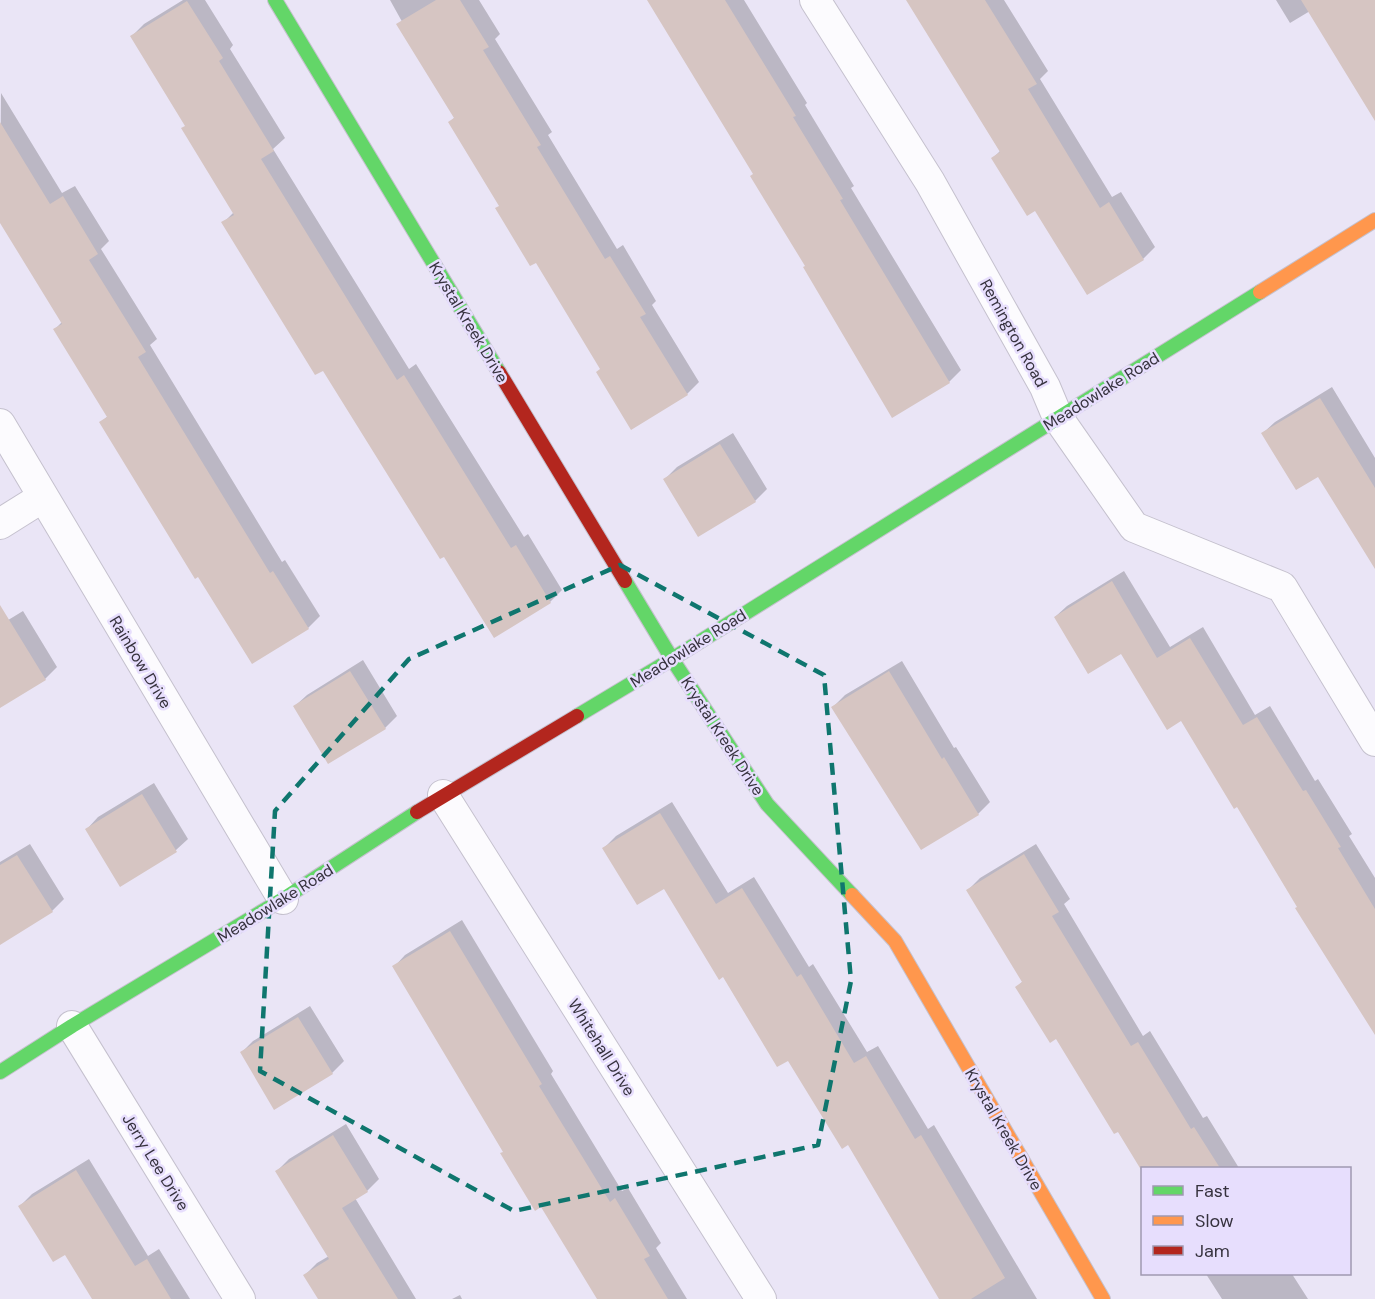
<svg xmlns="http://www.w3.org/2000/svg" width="1375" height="1299" font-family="'DM Sans',sans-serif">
	<rect width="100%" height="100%" fill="#eae5f6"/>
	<path fill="#0003" d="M 183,0 L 205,0 L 233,45 L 230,49 L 285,138 L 273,149 L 409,369 L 416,364 L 524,537 L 528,534 L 562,590 L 550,602 L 445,555 L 323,369 L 223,223 L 234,212 L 186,125 L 132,36 L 144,24 Z
		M 390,0 L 479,0 L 500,34 L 495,39 L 552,132 L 548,135 L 617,249 L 623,245 L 656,301 L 652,305 L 699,382 L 687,394 L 602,368 L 450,122 L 455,117 Z
		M 649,0 L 744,0 L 807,103 L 805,105 L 854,186 L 851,188 L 961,370 L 949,382 L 807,265 L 755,174 Z
		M 908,0 L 1004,0 L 1048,71 L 1040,79 L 1112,197 L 1121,192 L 1155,247 L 1143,259 L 1036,209 L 993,158 L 1000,151 Z
		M 1276,0 L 1373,0 L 1375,4 L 1375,101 L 1310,11 L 1290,23 Z
		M 1,93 L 62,193 L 75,186 L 109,241 L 101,249 L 157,339 L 150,345 L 282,562 L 285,560 L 320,616 L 308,628 L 101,422 L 108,416 L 55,329 L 62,322 L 0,220 Z
		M 1332,387 L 1375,458 L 1375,563 L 1319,475 L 1263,433 L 1275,422 Z
		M 733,433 L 767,489 L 755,501 L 665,479 L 677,467 Z
		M 1124,571 L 1170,647 L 1203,627 L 1255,715 L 1270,706 L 1315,781 L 1318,779 L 1352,834 L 1349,836 L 1375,878 L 1375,1032 L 1238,805 L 1182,719 L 1121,652 L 1055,617 L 1067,606 Z
		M 23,611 L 57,667 L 45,679 L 0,706 L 0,625 Z
		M 363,660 L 397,716 L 385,728 L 295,706 L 307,695 Z
		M 902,661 L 954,748 L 956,747 L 990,802 L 978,814 L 833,707 L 845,695 Z
		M 154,783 L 188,839 L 176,850 L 120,885 L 87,829 L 98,817 Z
		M 672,802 L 728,893 L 754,877 L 809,967 L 813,964 L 867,1052 L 878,1046 L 928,1129 L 934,1125 L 1037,1299 L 941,1299 L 848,1143 L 789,1058 L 724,975 L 664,887 L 604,848 L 616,836 Z
		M 30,844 L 64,899 L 52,911 L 0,943 L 0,862 Z
		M 1036,844 L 1070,899 L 1064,904 L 1143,1036 L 1150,1031 L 1203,1118 L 1207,1116 L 1239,1168 L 1142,1168 L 1057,1037 L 1017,987 L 1023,981 L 968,890 L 980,878 Z
		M 462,920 L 553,1071 L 551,1074 L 622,1191 L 628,1188 L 661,1243 L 656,1248 L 687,1299 L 598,1299 L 541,1205 L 505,1151 L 394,967 L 405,955 Z
		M 310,1006 L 344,1061 L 332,1073 L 242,1052 L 253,1041 Z
		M 346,1124 L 379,1179 L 367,1191 L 355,1198 L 416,1299 L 319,1299 L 305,1275 L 317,1263 L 329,1256 L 277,1171 L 289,1159 Z
		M 89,1159 L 148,1256 L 159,1249 L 190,1299 L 93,1299 L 66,1253 L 20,1206 L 32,1194 Z
		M 1206,1274 L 1292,1274 L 1308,1299 L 1222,1299 Z
		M 460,1295 L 462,1299 L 452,1299 Z"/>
	<path fill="#d6c5c2" d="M 436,0 L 460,0 L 489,47 L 483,50 L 541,145 L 537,147 L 605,259 L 610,256 L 646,314 L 640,317 L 688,395 L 631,430 L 596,372 L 600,369 L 536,263 L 530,266 L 495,208 L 499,206 L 448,122 L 454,118 L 396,24 Z
		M 647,0 L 725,0 L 796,116 L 793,117 L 843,199 L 840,200 L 950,383 L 892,418 L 803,267 L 805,266 L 750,176 L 753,174 Z
		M 906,0 L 985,0 L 1037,84 L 1028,89 L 1100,208 L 1109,202 L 1144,260 L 1087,295 L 1035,211 L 1027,216 L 991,158 L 1000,152 Z
		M 1301,0 L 1375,0 L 1375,121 Z
		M 187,1 L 223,58 L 219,61 L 274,151 L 261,159 L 397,380 L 404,375 L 511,548 L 516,545 L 551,603 L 494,638 L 444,557 L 440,559 L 323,371 L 315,375 L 221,222 L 234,215 L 181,128 L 185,126 L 130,36 Z
		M 0,122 L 50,204 L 63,196 L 98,254 L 89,260 L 146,352 L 138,357 L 270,573 L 273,571 L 309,629 L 252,664 L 198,577 L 195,579 L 99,422 L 107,417 L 53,329 L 62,324 L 0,223 Z
		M 1320,398 L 1375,488 L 1375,569 L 1318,477 L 1296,490 L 1261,433 Z
		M 720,444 L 756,502 L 698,537 L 663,479 Z
		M 1112,581 L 1157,658 L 1190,638 L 1243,725 L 1257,717 L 1303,791 L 1306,790 L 1341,847 L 1338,848 L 1375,909 L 1375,1035 L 1295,908 L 1297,907 L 1237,807 L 1234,809 L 1181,721 L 1167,730 L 1121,654 L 1088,674 L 1054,617 Z
		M 0,605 L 46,680 L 0,708 Z
		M 350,671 L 386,729 L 328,764 L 293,706 Z
		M 889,671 L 942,759 L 944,757 L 979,815 L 921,850 L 831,707 Z
		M 142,794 L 177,852 L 120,887 L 85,829 Z
		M 660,813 L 716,904 L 742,888 L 797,977 L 801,974 L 854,1063 L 866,1056 L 915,1139 L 921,1135 L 1005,1278 L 971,1299 L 939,1299 L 848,1145 L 842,1149 L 788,1061 L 777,1067 L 723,977 L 719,980 L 664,889 L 637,905 L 602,848 Z
		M 1024,854 L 1059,912 L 1052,916 L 1131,1046 L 1138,1042 L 1191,1129 L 1194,1127 L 1220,1168 L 1143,1168 L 1143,1173 L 1118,1132 L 1114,1134 L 1056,1039 L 1050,1043 L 1015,987 L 1022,982 L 966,890 Z
		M 17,855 L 53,912 L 0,945 L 0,865 Z
		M 450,931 L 542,1084 L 539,1086 L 610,1202 L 615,1198 L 650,1256 L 644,1259 L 668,1299 L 597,1299 L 541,1207 L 535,1211 L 500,1153 L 503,1152 L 392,966 Z
		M 298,1017 L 333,1074 L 274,1110 L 240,1052 Z
		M 333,1135 L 368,1192 L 342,1208 L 398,1299 L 318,1299 L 303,1275 L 329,1259 L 275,1171 Z
		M 76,1170 L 135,1266 L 147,1259 L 171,1299 L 92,1299 L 65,1255 L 53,1262 L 18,1206 Z"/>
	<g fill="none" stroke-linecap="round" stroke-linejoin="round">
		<defs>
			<path id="street" d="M 815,0 L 930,182 L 1045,387 L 1058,418 L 1134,527 L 1282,587 L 1375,741
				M 0,424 L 283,899
				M 0,524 L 43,497
				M 443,795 L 761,1299
				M 72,1026 L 240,1299"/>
			<path id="fast" d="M 275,0 L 499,372
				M 625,581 L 672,659 L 767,804 L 852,895
				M 577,716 L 672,659 L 1260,292
				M 0,1072 L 72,1026 L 283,899 L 417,812"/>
			<path id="slow" d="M 1260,292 L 1375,220
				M 852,895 L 895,941 L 1103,1299"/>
			<path id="jam" d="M 499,372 L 625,581
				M 417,812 L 577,716"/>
		</defs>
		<use href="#street" stroke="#c5c1ce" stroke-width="32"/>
		<use href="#fast" stroke="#c5c1ce" stroke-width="16"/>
		<use href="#slow" stroke="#c5c1ce" stroke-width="16"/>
		<use href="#jam" stroke="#c5c1ce" stroke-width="16"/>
		<use href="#street" stroke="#fcfbfe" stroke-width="30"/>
		<use href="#fast" stroke="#63d668" stroke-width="14"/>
		<use href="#slow" stroke="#ff974d" stroke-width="14"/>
		<use href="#jam" stroke="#b3261e" stroke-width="14"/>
	</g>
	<path fill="none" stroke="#0f766e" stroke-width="4.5" stroke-dasharray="12 8" stroke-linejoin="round" d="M 620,565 L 824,675 L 851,981 L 818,1145 L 514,1211 L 260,1071 L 275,811 L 409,659 Z"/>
	<g text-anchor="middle" stroke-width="5" stroke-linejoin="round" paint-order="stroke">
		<g font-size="16" fill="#36323e" stroke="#e7defd">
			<text transform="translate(469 322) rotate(59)" y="6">Krystal Kreek Drive</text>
			<text transform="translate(1014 333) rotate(61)" y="6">Remington Road</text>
			<text transform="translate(1101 391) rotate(-32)" y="6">Meadowlake Road</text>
			<text transform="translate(688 648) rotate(-32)" y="6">Meadowlake Road</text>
			<text transform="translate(141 662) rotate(59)" y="6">Rainbow Drive</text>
			<text transform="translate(723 736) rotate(57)" y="6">Krystal Kreek Drive</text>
			<text transform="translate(275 903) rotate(-32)" y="6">Meadowlake Road</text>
			<text transform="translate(602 1047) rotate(58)" y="6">Whitehall Drive</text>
			<text transform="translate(1004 1129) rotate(60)" y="6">Krystal Kreek Drive</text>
			<text transform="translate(156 1162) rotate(58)" y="6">Jerry Lee Drive</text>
		</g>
	</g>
	<rect x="1141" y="1167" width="210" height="108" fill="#e7defd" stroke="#a099b1" stroke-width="1.5"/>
	<rect x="1153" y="1186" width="30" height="9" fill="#63d668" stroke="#a099b1" stroke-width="1.5"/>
	<text x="1195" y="1197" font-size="18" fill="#36323e">Fast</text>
	<rect x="1153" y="1216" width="30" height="9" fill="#ff974d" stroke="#a099b1" stroke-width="1.5"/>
	<text x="1195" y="1227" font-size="18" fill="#36323e">Slow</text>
	<rect x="1153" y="1246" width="30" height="9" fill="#b3261e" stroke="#a099b1" stroke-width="1.5"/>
	<text x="1195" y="1257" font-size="18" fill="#36323e">Jam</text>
</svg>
